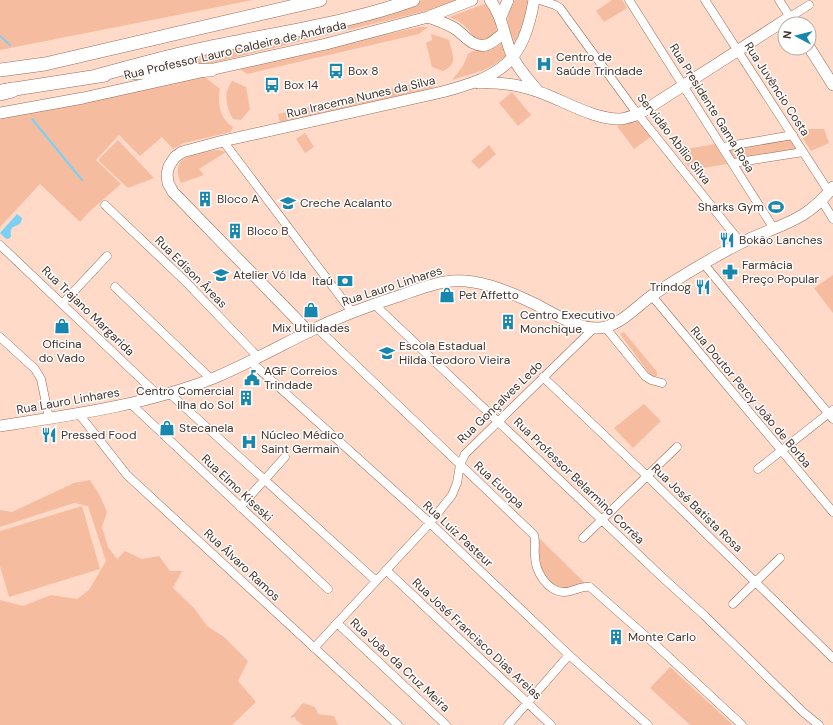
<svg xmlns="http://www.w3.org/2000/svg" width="833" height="725" font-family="'DM Sans',sans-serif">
	<rect width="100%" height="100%" fill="#ffdac8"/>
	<path fill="#f6bc9f" d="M 0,0 L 253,0 L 0,50 Z
		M 423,0 L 459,0 L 434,9 L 208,64 L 172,64 L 218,49 L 381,14 Z
		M 512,0 L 529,0 L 522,29 L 514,43 L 507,21 Z
		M 612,0 L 622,0 L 627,8 L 604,22 L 596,11 Z
		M 487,3 L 497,22 L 496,33 L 487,41 C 470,39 473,32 461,23 C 458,20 453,19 449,17 Z
		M 419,27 L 428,27 L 419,34 L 247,74 L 238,68 Z
		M 431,34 L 444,38 L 449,40 C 452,54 459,64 443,71 L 432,67 L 426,43 L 432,40 Z
		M 503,42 L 508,55 L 492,66 L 481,71 L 452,80 L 463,66 L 468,54 L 473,51 L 489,49 L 496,47 Z
		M 205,77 L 220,89 C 217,104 220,119 233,127 L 231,132 L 184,143 L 173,149 L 162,137 L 140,156 L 119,135 L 96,160 L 121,184 L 90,211 L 80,222 L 40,184 L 0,227 L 0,119 Z
		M 431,80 L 438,83 L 432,88 L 280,123 L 278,114 Z
		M 232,81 L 246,87 L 250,109 L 241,120 L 233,119 C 226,107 223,93 232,81 Z
		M 512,92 L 531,115 L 518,126 L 499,103 Z
		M 640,118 L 652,136 L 634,149 L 617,126 Z
		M 810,129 L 824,129 L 829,143 L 811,151 L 798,131 Z
		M 305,133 L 314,147 L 305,153 L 296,139 Z
		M 791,138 L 799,151 L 735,161 L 727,149 Z
		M 118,140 L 154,178 L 128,188 L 98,160 Z
		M 715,144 L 727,164 L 691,170 L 676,151 Z
		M 489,145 L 496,154 L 479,169 L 471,161 Z
		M 218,150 L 226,152 L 199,169 L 204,175 L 181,183 C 168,155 198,152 218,150 Z
		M 833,275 L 833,313 L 814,288 Z
		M 624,332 L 657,372 L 657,376 L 652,377 L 620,334 Z
		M 644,404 L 661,421 L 633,448 L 614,428 Z
		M 90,480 L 99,494 L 107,512 L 102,527 L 108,547 L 117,559 L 125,551 L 142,559 L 159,556 L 170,571 L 182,571 L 173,588 L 194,608 L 207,626 L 224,637 L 248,661 L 238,681 L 256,702 L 232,725 L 0,725 L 0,600 L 23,606 L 51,595 L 77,599 L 89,590 L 106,561 L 88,506 L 74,503 L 0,527 L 0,510 L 12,512 L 74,483 Z
		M 82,506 L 100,569 L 9,597 L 0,566 L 0,531 Z
		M 539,538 L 585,583 C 566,594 548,589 540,567 C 537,558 538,548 539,538 Z
		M 670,667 L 733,725 L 690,725 L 650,688 Z
		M 303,703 L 315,707 L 318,714 L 334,716 L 338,725 L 303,725 L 296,720 L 295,717 L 290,718 Z"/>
	<path fill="#7bd0f5" d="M 17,214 L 22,218 C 21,228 13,224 11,230 C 10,232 11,235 11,237 L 8,239 L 5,238 L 0,233 Z"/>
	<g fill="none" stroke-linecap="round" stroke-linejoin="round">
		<path stroke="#7bd0f5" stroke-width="2" d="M 0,36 L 10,45
			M 32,119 L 82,180"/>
		<defs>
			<path id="street" d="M 540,0 L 555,5 L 560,8 L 633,108 L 741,243
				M 629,0 L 774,229
				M 705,0 L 829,192
				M 779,0 L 790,17 L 809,5
				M 223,141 L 352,312
				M 723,147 L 793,135
				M 733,163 L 803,152
				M 822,201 L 833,219
				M 105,205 L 185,281 L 259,358
				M 0,245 L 159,396
				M 703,263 L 833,419
				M 115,287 L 211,379
				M 652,296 L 833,512
				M 63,303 L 107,256
				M 374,304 L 662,577 L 705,616 L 803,712 L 819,725
				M 605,327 L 645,376 L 651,380 L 662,383
				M 317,328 L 534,535 C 536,542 534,548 535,556 C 535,571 547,591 563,592 C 572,593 582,585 590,587 L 658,647 L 742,725
				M 0,337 L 35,369 L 41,379 L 49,418
				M 251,362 L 430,523 L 569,655 L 648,725
				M 543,377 L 647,476 L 833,658
				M 169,393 L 376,581
				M 130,403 L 328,589
				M 79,414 L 127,475 L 398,725
				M 758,469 L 833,410
				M 240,507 L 285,457
				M 583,538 L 677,447
				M 386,570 L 551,725
				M 733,604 L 780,558
				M 337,623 L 446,725
				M 314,648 L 430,523 L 452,495 L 457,483 L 460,465 L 465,454 L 594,328
				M 508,725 L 569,655"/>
			<path id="secondary" d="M 490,0 C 502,15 504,36 511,53 C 517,68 528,79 538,91
				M 428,17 C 437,20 445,23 454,28 C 464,34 472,48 486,45 C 493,43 498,37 504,33
				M 500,19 L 508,0
				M 809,47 L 833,85
				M 478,83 C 499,82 519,84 539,92 C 563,100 594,120 621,119 C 627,118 633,116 639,114 L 790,17 L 794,24
				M 0,113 L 83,98 L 326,44 L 428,17 L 472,0
				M 309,332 L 173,192 L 168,183 L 167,174 L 169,166 L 175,157 L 182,152 L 223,141 L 442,92 C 502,76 523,63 534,0
				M 0,426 C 72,415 146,405 214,378 C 247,364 276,348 308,332 C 338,317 370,305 402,295 C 416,290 431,284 445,282 C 473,276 508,291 533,303 C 554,313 581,333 605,327 C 624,322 638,305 654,294 C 682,276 711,258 741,243 C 779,224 805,223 833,187"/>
			<path id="primary" d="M 0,70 L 45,64 L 320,0
				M 129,73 L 211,70
				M 96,76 C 130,67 163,57 197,50 C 269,34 343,25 413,0
				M 2,91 L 105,75"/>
			<path id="highway" d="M 0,93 L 12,90"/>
		</defs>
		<use href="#street" stroke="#966d59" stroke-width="9"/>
		<use href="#secondary" stroke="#966d59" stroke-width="12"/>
		<use href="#primary" stroke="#966d59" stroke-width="14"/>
		<use href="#highway" stroke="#966d59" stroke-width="16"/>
		<use href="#street" stroke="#fff" stroke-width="8"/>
		<use href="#secondary" stroke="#fff" stroke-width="11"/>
		<use href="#primary" stroke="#fff" stroke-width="13"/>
		<use href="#highway" stroke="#fff" stroke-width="15"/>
	</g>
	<defs>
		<symbol id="hospital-bare" viewBox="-9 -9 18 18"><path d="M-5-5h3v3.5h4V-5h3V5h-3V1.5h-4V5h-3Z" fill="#1787ad" stroke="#fff" stroke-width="2.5" paint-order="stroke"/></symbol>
		<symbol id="bus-bare" viewBox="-9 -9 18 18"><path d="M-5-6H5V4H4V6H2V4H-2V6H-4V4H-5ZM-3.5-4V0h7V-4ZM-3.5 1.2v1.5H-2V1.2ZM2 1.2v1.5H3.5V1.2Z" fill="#1787ad" stroke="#fff" stroke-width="2.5" paint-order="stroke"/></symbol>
		<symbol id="building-bare" viewBox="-9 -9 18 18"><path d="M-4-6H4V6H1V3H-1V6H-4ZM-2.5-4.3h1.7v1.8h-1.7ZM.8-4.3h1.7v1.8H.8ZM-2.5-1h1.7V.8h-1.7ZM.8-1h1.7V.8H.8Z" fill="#1787ad" stroke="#fff" stroke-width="2.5" paint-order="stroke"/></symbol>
		<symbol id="school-bare" viewBox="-9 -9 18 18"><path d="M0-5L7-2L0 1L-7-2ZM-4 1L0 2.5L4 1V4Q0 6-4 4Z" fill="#1787ad" stroke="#fff" stroke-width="2.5" paint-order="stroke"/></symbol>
		<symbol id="stadium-bare" viewBox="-9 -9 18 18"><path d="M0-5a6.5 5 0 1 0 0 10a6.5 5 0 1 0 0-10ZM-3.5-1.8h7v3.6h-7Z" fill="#1787ad" stroke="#fff" stroke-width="2.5" paint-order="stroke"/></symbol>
		<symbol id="restaurant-bare" viewBox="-9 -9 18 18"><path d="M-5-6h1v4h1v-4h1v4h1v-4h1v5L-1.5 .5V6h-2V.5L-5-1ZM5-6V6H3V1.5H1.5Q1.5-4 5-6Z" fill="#1787ad" stroke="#fff" stroke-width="2.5" paint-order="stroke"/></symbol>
		<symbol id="pharmacy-bare" viewBox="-9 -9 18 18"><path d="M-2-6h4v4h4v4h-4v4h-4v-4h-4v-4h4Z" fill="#1787ad" stroke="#fff" stroke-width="2.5" paint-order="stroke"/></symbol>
		<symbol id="university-bare" viewBox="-9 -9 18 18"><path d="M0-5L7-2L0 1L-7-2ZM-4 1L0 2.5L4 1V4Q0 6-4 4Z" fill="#1787ad" stroke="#fff" stroke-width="2.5" paint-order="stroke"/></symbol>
		<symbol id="bank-bare" viewBox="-9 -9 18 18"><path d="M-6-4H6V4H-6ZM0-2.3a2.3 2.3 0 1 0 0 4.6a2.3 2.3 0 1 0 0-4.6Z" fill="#1787ad" stroke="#fff" stroke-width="2.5" paint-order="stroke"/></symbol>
		<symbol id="shop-bare" viewBox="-9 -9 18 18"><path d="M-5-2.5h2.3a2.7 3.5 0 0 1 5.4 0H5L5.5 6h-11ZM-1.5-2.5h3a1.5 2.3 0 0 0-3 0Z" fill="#1787ad" stroke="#fff" stroke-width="2.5" paint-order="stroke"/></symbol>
		<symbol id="civic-bare" viewBox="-9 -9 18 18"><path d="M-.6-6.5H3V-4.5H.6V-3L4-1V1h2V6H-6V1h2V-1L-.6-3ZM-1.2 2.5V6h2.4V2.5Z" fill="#1787ad" stroke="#fff" stroke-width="2.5" paint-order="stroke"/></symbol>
	</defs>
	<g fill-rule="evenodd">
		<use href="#hospital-bare" x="533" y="53" width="22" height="22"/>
		<use href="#bus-bare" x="325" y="60" width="22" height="22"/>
		<use href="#bus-bare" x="261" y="74" width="22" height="22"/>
		<use href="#building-bare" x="194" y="188" width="22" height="22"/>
		<use href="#school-bare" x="277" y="192" width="22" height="22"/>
		<use href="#stadium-bare" x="765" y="196" width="22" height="22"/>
		<use href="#building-bare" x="224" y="220" width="22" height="22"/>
		<use href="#restaurant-bare" x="716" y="229" width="22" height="22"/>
		<use href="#pharmacy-bare" x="719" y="261" width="22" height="22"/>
		<use href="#university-bare" x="210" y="264" width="22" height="22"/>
		<use href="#bank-bare" x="334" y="270" width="22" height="22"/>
		<use href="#restaurant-bare" x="692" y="276" width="22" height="22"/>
		<use href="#shop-bare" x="436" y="284" width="22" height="22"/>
		<use href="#shop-bare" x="300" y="299" width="22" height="22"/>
		<use href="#building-bare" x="497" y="311" width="22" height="22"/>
		<use href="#shop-bare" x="51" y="315" width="22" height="22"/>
		<use href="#school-bare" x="376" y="342" width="22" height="22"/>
		<use href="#civic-bare" x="241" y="367" width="22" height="22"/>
		<use href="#building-bare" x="235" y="387" width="22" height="22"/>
		<use href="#shop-bare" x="156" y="417" width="22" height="22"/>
		<use href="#restaurant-bare" x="38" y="424" width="22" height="22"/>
		<use href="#hospital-bare" x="238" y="431" width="22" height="22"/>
		<use href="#building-bare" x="605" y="626" width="22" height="22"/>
	</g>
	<g text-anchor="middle" stroke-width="3" stroke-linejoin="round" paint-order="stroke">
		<g font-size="12" fill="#433128" stroke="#fff">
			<text transform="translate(235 50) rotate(-13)" y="4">Rua Professor Lauro Caldeira de Andrada</text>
			<text transform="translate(777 89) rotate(57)" y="4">Rua Juvêncio Costa</text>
			<text transform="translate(361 97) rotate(-13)" y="4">Rua Iracema Nunes da Silva</text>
			<text transform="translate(712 108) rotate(58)" y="4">Rua Presidente Gama Rosa</text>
			<text transform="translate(674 139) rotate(52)" y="4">Servidão Abílio Silva</text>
			<text transform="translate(191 272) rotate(45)" y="4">Rua Edison Áreas</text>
			<text transform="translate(392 286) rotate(-18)" y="4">Rua Lauro Linhares</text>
			<text transform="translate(88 311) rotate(44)" y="4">Rua Trajano Margarida</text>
			<text transform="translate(751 397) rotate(50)" y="4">Rua Doutor Percy João de Borba</text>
			<text transform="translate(68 401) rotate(-10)" y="4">Rua Lauro Linhares</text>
			<text transform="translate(500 402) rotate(-44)" y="4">Rua Gonçalves Ledo</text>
			<text transform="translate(579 481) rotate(44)" y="4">Rua Professor Belarmino Corrêa</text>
			<text transform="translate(499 485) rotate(43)" y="4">Rua Europa</text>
			<text transform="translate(237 488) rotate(43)" y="4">Rua Elmo Kiseski</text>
			<text transform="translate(697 508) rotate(44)" y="4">Rua José Batista Rosa</text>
			<text transform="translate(458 534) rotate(43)" y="4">Rua Luiz Pasteur</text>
			<text transform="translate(242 565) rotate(43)" y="4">Rua Álvaro Ramos</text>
			<text transform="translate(477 639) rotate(43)" y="4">Rua José Francisco Dias Areias</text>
			<text transform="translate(400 665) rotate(43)" y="4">Rua João da Cruz Meira</text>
		</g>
		<g font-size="12" fill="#433128" stroke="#fff" text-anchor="start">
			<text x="556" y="61">Centro de<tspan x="556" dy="14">Saúde Trindade</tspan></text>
			<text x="348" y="75">Box 8</text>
			<text x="284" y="89">Box 14</text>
			<text x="217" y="203">Bloco A</text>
			<text x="300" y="207">Creche Acalanto</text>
			<text x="764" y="211" text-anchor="end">Sharks Gym</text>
			<text x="247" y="235">Bloco B</text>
			<text x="739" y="244">Bokão Lanches</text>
			<text x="742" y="269">Farmácia<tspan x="742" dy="14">Preço Popular</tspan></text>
			<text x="233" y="279">Atelier Vó Ida</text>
			<text x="333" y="285" text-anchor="end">Itaú</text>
			<text x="691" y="291" text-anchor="end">Trindog</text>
			<text x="459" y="299">Pet Affetto</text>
			<text x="520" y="319">Centro Executivo<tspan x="520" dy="14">Monchique</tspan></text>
			<text x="311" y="332" text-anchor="middle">Mix Utilidades</text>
			<text x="62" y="348" text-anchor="middle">Oficina<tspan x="62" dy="14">do Vado</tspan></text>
			<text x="399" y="350">Escola Estadual<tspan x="399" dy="14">Hilda Teodoro Vieira</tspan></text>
			<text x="264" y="375">AGF Correios<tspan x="264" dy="14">Trindade</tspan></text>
			<text x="234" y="395" text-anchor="end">Centro Comercial<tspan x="234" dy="14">Ilha do Sol</tspan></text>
			<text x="179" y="432">Stecanela</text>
			<text x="61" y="439">Pressed Food</text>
			<text x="261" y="439">Núcleo Médico<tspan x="261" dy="14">Saint Germain</tspan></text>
			<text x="628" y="641">Monte Carlo</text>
		</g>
	</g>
	<g transform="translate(797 36) rotate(277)"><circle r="19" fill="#ffffff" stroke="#b4ada9"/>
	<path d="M0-3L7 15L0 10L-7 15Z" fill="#1787ad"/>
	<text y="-6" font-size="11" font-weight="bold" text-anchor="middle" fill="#433128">N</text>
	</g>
</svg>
